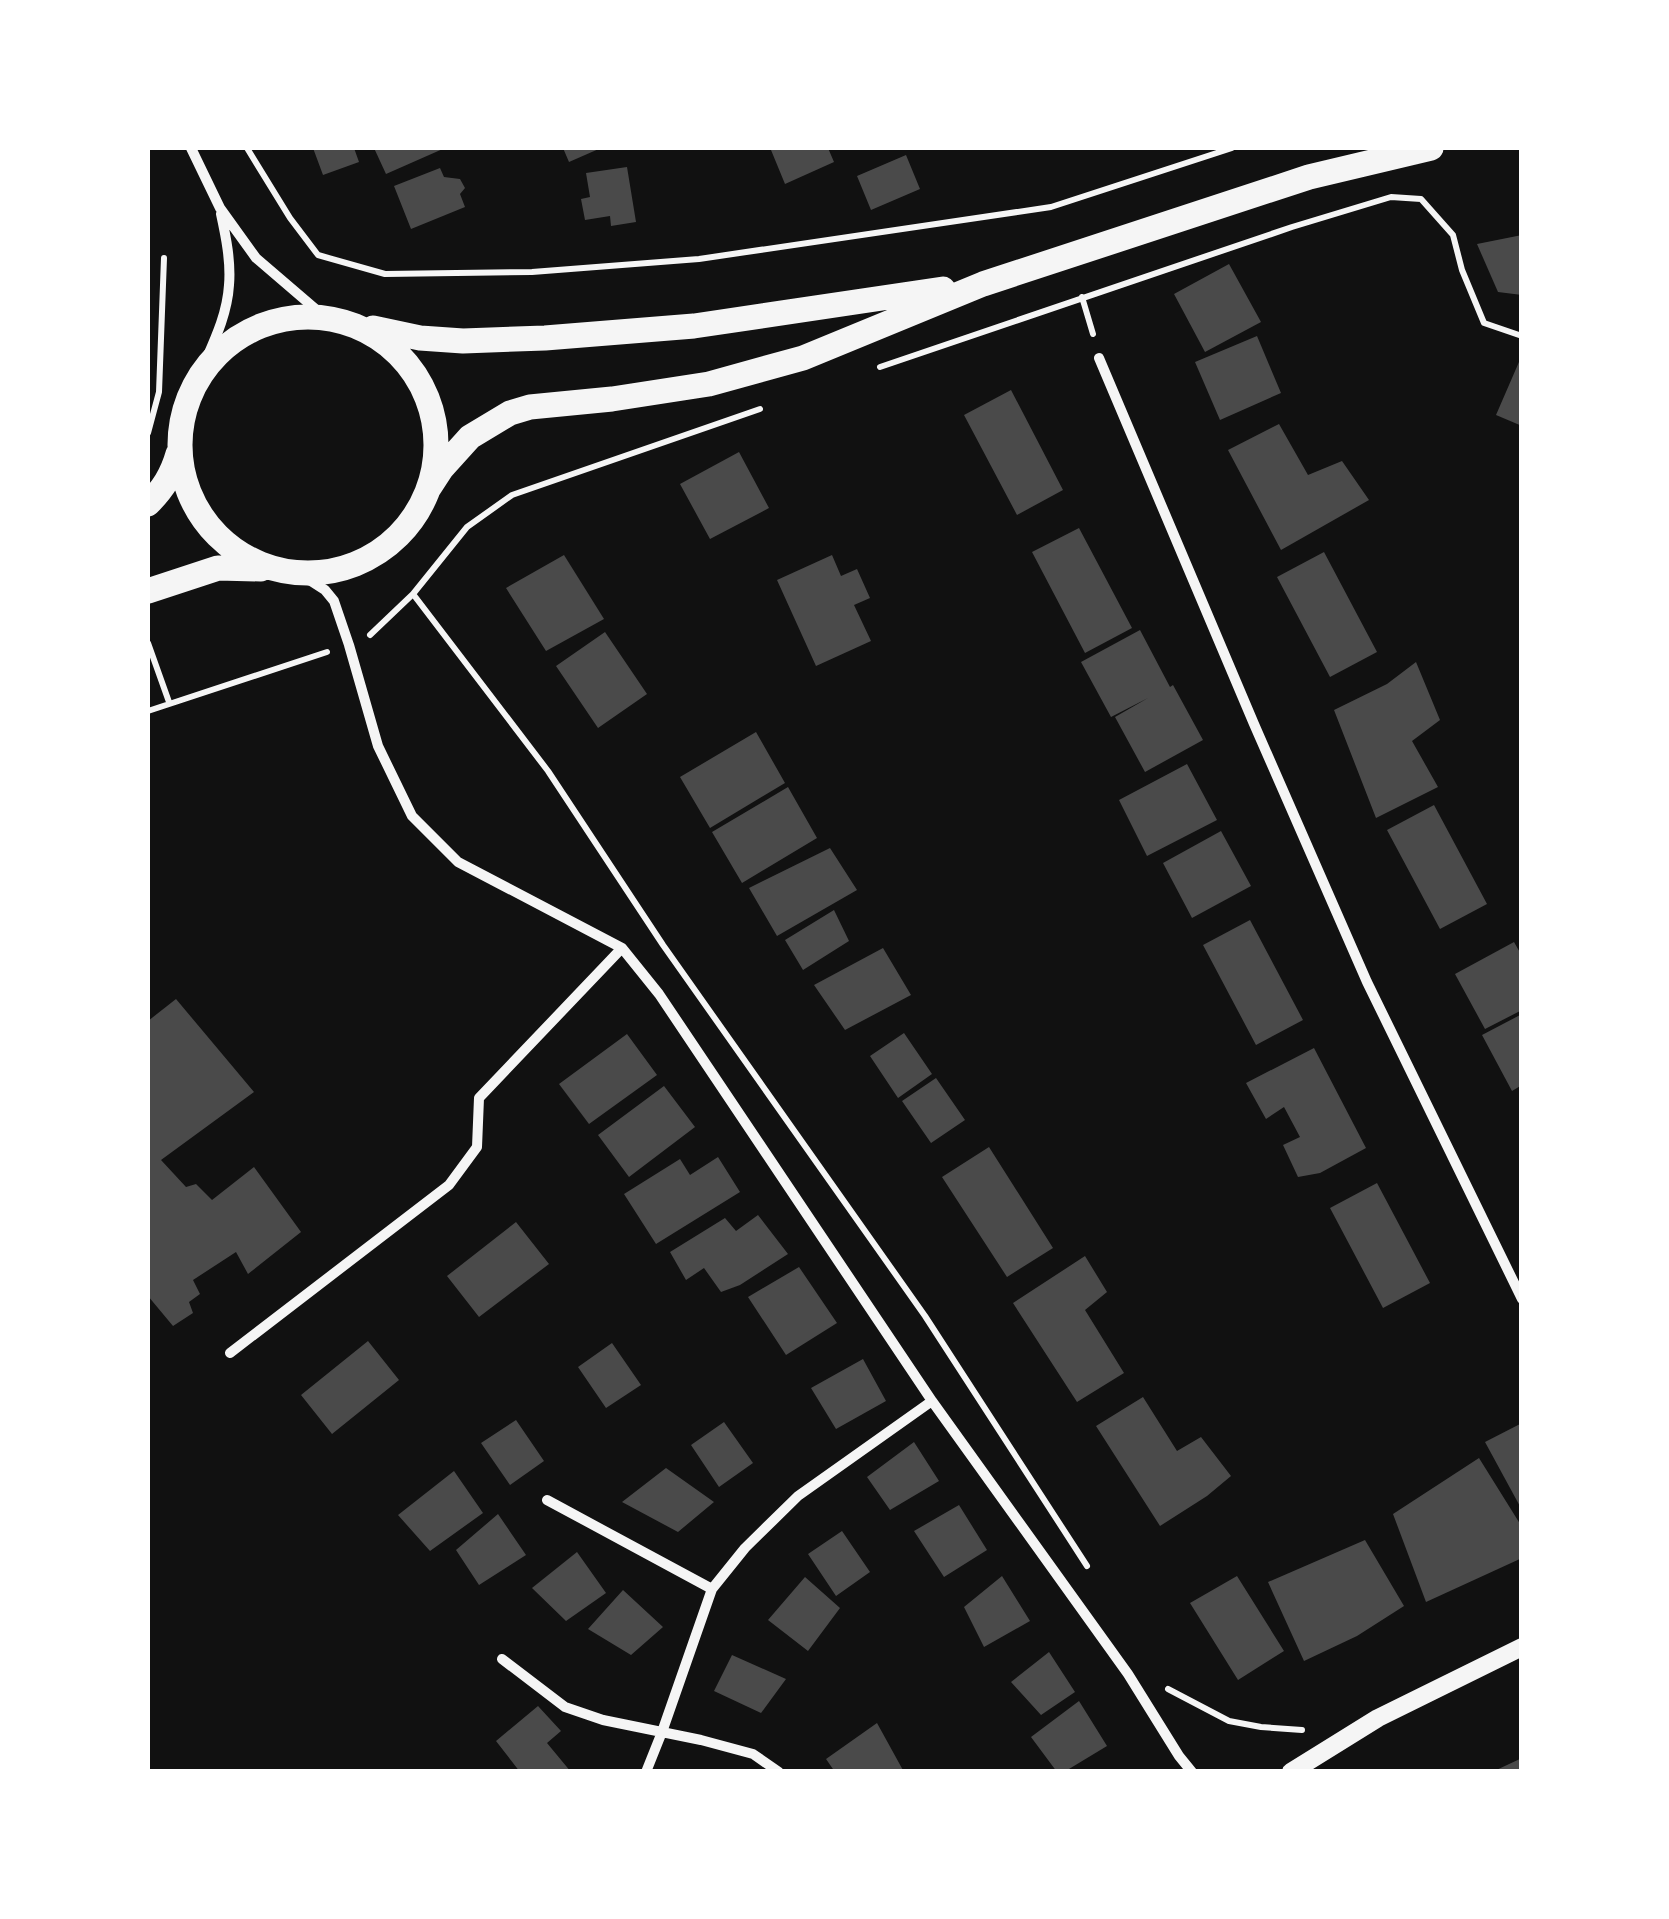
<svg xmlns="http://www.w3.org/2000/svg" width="1669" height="1919" font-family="Karla,sans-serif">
	<rect width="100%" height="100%" fill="#111"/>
	<path fill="#4a4a4a" d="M 313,148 L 354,148 L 359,162 L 323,175 Z
		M 374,148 L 445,148 L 386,174 Z
		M 563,148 L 601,148 L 569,162 Z
		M 776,148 L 828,148 L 834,162 L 785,184 L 771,150 Z
		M 906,155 L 920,189 L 871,210 L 857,176 Z
		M 627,167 L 636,222 L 611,226 L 610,216 L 585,220 L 581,199 L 590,197 L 586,173 Z
		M 440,168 L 444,177 L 460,179 L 465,188 L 460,194 L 465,207 L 411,229 L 394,186 Z
		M 1522,235 L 1522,295 L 1498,292 L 1477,244 Z
		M 1229,264 L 1261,322 L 1205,352 L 1174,294 Z
		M 1257,336 L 1281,393 L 1220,420 L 1195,362 Z
		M 1522,355 L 1522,426 L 1496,415 Z
		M 1011,390 L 1063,490 L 1017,515 L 964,415 Z
		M 1279,424 L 1308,475 L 1342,461 L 1369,500 L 1281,550 L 1228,450 Z
		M 739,452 L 769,508 L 710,539 L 680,484 Z
		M 1079,528 L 1132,628 L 1085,653 L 1032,552 Z
		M 1324,552 L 1377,652 L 1330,677 L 1277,577 Z
		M 564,555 L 604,619 L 546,651 L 506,588 Z
		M 832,555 L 841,576 L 857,569 L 870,598 L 854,605 L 871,641 L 816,666 L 777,580 Z
		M 1140,630 L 1170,687 L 1173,685 L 1203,740 L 1145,772 L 1115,717 L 1148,698 L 1111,717 L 1081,662 Z
		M 605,632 L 647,694 L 598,728 L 556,666 Z
		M 1416,662 L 1440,720 L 1412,741 L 1438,787 L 1376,818 L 1334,710 L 1387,684 Z
		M 756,732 L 785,783 L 710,828 L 680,777 Z
		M 1187,764 L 1217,820 L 1147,856 L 1119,800 Z
		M 788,787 L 817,838 L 742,883 L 712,832 Z
		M 1434,805 L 1487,904 L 1440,929 L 1387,830 Z
		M 1221,831 L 1251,886 L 1192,918 L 1163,863 Z
		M 830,848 L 857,890 L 777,936 L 749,888 Z
		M 834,910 L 849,941 L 803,970 L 785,940 Z
		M 1250,920 L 1303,1020 L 1256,1045 L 1203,945 Z
		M 1514,942 L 1522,956 L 1522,1010 L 1485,1029 L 1455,974 Z
		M 883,948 L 911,995 L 845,1030 L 814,985 Z
		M 176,999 L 254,1092 L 161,1160 L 186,1187 L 196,1184 L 212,1200 L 254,1167 L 301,1232 L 248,1274 L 236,1252 L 193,1280 L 200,1294 L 189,1302 L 193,1313 L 173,1326 L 148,1296 L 148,1021 Z
		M 1522,1014 L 1522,1085 L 1512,1091 L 1482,1035 Z
		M 904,1033 L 932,1074 L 898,1098 L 870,1056 Z
		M 627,1034 L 657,1075 L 589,1124 L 559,1084 Z
		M 1314,1048 L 1366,1148 L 1320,1173 L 1298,1177 L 1283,1145 L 1300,1137 L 1284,1107 L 1266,1119 L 1246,1083 Z
		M 936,1078 L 965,1120 L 931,1143 L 902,1101 Z
		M 664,1086 L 695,1127 L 629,1177 L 598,1135 Z
		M 989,1147 L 1053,1248 L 1007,1277 L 942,1177 Z
		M 718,1157 L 740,1192 L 656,1244 L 624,1194 L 680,1159 L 690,1175 Z
		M 1377,1183 L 1430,1283 L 1383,1308 L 1330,1208 Z
		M 758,1215 L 788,1254 L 740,1285 L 721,1292 L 704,1268 L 686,1280 L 670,1252 L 725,1218 L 736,1231 Z
		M 516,1222 L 549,1264 L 479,1317 L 447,1276 Z
		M 1085,1256 L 1107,1292 L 1085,1310 L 1124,1373 L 1077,1402 L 1013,1303 Z
		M 799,1267 L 837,1323 L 786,1355 L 748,1297 Z
		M 368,1341 L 399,1380 L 332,1434 L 301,1395 Z
		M 612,1343 L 641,1385 L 606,1408 L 578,1367 Z
		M 863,1359 L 886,1401 L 836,1429 L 811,1388 Z
		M 1143,1397 L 1177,1451 L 1201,1437 L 1231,1476 L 1207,1496 L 1160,1526 L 1096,1426 Z
		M 516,1420 L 544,1461 L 510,1485 L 481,1443 Z
		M 724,1422 L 753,1463 L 719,1487 L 691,1445 Z
		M 1522,1423 L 1522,1510 L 1485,1442 Z
		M 914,1442 L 939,1481 L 890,1510 L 867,1477 Z
		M 1479,1458 L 1522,1527 L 1522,1558 L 1426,1602 L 1393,1514 Z
		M 666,1468 L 714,1502 L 678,1532 L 622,1502 Z
		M 454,1471 L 483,1513 L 430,1551 L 398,1515 Z
		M 959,1505 L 987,1550 L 944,1577 L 914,1531 Z
		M 498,1514 L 526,1555 L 479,1585 L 456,1550 Z
		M 842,1531 L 870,1572 L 836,1596 L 808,1554 Z
		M 1365,1540 L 1404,1606 L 1357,1636 L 1304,1661 L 1268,1582 Z
		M 577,1552 L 606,1593 L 566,1621 L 532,1588 Z
		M 1002,1576 L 1030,1621 L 984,1647 L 964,1607 Z
		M 1237,1576 L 1284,1651 L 1238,1680 L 1190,1603 Z
		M 805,1577 L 840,1608 L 808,1651 L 768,1620 Z
		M 623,1590 L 663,1627 L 631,1655 L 588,1629 Z
		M 1049,1652 L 1075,1692 L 1041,1715 L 1011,1682 Z
		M 732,1655 L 786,1679 L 761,1713 L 714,1691 Z
		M 1079,1701 L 1107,1746 L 1064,1772 L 1057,1772 L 1031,1737 Z
		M 538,1706 L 561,1731 L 547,1743 L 571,1772 L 520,1772 L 496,1741 Z
		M 877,1723 L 904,1772 L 835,1772 L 826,1759 Z
		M 1522,1758 L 1522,1772 L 1492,1772 Z"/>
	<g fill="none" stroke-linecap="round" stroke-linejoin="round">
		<path stroke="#f5f5f5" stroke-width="6" d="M 247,148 L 290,218 L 318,255 L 385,274 L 532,272 L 699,259 L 1051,207 L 1232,148
			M 1082,297 L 1093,334
			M 880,367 L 1292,227 L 1391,197 L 1421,199 L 1453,235 L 1462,270 L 1484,323 L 1522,336
			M 148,433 L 159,392 L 164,258
			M 413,594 L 548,771 L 663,945 L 925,1316 L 1087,1566
			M 370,635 L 413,594 L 467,527 L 512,495 L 760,409
			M 148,643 L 169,702
			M 148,711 L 327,652
			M 1168,1689 L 1229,1721 L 1261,1727 L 1302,1730"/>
		<path stroke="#f5f5f5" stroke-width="10" d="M 191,148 L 220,208 L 256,258 L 326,318
			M 1099,358 L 1254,724 L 1367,982 L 1522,1299
			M 199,376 C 211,347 227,318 229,285 C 231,262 226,237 221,214
			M 286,572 L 311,581 L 325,590 L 334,601 L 349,645 L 378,746 L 412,816 L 458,862 L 622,948 L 659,994 L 932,1401 L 1128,1674 L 1179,1756 L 1192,1772
			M 230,1353 L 449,1185 L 477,1147 L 479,1098 L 622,948
			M 547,1500 L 712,1589
			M 502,1659 L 565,1707 L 603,1720 L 701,1740 L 753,1754 L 779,1772
			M 646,1772 L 662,1732 L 712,1589 L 745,1548 L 798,1496 L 932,1401"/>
		<path stroke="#f5f5f5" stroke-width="18" d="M 1291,1772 L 1378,1718 L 1522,1647"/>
		<path stroke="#f5f5f5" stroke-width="25" d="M180 445a128 128 0 1 1 256 0a128 128 0 1 1-256 0Z
			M 373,328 L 420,338 L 463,341 L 545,338 L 694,326 L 943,289
			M 429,488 L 442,468 L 470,437 L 510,413 L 530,407 L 612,399 L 709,384 L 803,358 L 983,284 L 1309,177 L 1431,148
			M 148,504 C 163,489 172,475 178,454
			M 148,591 L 218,568 L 261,569"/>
	</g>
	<rect width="1669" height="1919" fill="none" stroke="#ffffff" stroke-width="300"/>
</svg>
